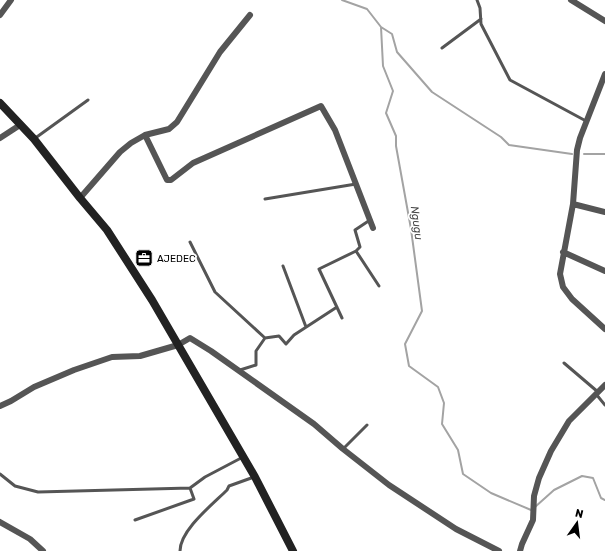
<svg xmlns="http://www.w3.org/2000/svg" width="605" height="551" font-family="Rubik,sans-serif">
	<rect width="100%" height="100%" fill="#fff"/>
	<g fill="none" stroke-linecap="round" stroke-linejoin="round">
		<path stroke="#a3a3a3" stroke-width="2" d="M 342,0 L 367,9 L 381,27 L 383,66 L 393,91 L 386,113 L 396,136 L 396,146 L 411,229 L 422,311 L 405,344 L 409,366 L 438,387 L 444,403 L 442,424 L 458,450 L 463,474 L 491,493 L 531,510
			M 381,27 L 392,34 L 397,52 L 432,92 L 501,137 L 509,145 L 572,154
			M 584,154 L 605,154
			M 535,507 L 554,490 L 582,476 L 593,478 L 601,498 L 605,500"/>
		<path stroke="#555" stroke-width="3" d="M 477,0 L 480,8 L 481,24 L 510,80 L 586,121
			M 442,48 L 481,19
			M 34,139 L 88,100
			M 265,199 L 356,184
			M 370,220 L 355,230 L 360,247 L 356,251 L 379,286
			M 190,242 L 215,292 L 265,338
			M 283,266 L 306,327
			M 342,318 L 319,269 L 356,251
			M 564,363 L 598,392
			M 240,370 L 256,365 L 256,351 L 265,338 L 279,336 L 286,344 L 294,335 L 337,307
			M 596,394 L 605,405
			M 343,449 L 367,425
			M 0,474 L 15,486 L 38,492 L 190,488
			M 135,520 L 194,499 L 190,488 L 205,477 L 243,457
			M 180,551 C 180,530 213,504 227,490 L 229,486 L 254,477"/>
		<path stroke="#555" stroke-width="6" d="M 571,0 L 605,21
			M 0,15 L 11,0
			M 605,74 L 580,138 L 577,150 L 573,204 L 560,274 L 563,287 L 572,299 L 605,329
			M 145,135 L 167,180 L 171,180 L 193,163 L 321,106 L 335,130 L 373,228
			M 0,138 L 20,125
			M 80,198 L 120,152 L 131,143 L 145,135 L 169,129 L 177,122 L 220,52 L 250,15
			M 573,204 L 605,212
			M 563,252 L 605,271
			M 0,406 L 11,401 L 34,387 L 74,370 L 112,357 L 140,356 L 178,345 L 190,338 L 211,351 L 314,424 L 343,449 L 389,485 L 456,529 L 499,551
			M 0,522 L 30,539 L 43,551
			M 520,551 L 522,544 L 533,520 L 534,496 L 539,478 L 551,451 L 569,421 L 605,385"/>
		<path stroke="#222" stroke-width="8" d="M 0,103 L 34,139 L 80,198 L 107,230 L 152,300 L 255,477 L 293,551"/>
	</g>
	<defs>
		<symbol id="office-square" viewBox="-11 -11 22 22"><rect x="-9" y="-9" width="18" height="18" rx="4" fill="#000" stroke="#fff"/><path d="M-6-3h4V-5.5h4V-3h4V5H-6ZM-1-4.5V-3h2v-1.5ZM-6 0V1H6V0Z" fill="#fff"/></symbol>
	</defs>
	<g fill-rule="evenodd">
		<use href="#office-square" x="134" y="248" width="20" height="20"/>
	</g>
	<g text-anchor="middle" stroke-width="3.5" stroke-linejoin="round" paint-order="stroke">
		<g font-size="10" fill="#000" stroke="#fff" text-anchor="start">
			<text x="157" y="262">AJEDEC</text>
		</g>
		<g font-size="11" font-style="italic" fill="#444" stroke="#fff">
			<text transform="translate(417 223) rotate(82)" y="4">Ngugu</text>
		</g>
	</g>
	<g transform="translate(577 523) rotate(14)" stroke="#ffffff" stroke-width="3" paint-order="stroke">
	<path d="M0-3L7 15L0 10L-7 15Z" fill="#000000"/>
	<text y="-6" font-size="11" font-weight="bold" text-anchor="middle" fill="#000000">N</text>
	</g>
</svg>
